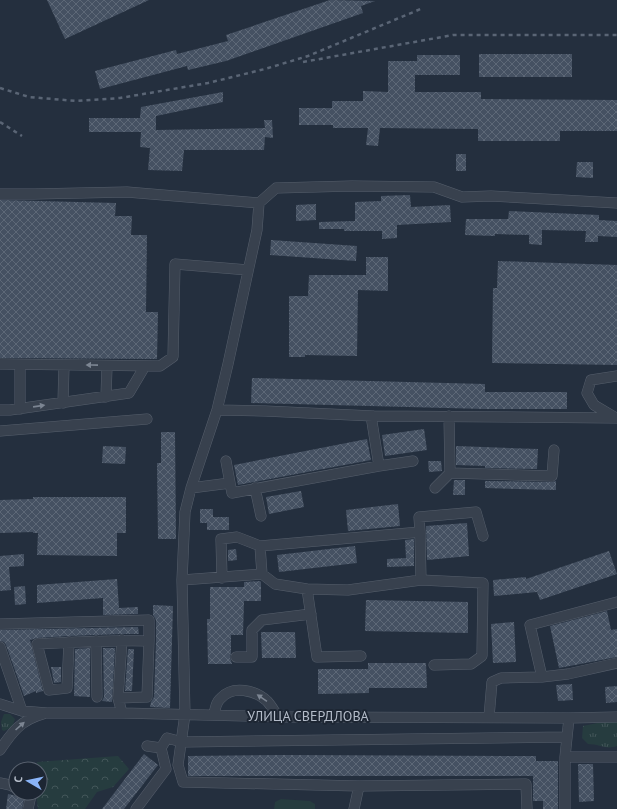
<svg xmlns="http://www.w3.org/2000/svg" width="617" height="809" font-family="'PT Sans',sans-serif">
	<defs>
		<pattern id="grass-tufts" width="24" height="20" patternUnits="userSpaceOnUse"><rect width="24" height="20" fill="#263c3f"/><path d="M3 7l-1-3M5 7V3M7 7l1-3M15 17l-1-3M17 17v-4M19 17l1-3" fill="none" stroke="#435659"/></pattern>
		<pattern id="forest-crowns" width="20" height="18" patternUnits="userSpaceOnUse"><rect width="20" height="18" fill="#263c3f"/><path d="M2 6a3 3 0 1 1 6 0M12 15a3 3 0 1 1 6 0" fill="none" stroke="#435659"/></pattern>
		<pattern id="building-cross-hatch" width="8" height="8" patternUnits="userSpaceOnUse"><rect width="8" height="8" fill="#455162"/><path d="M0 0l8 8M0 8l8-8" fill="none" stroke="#5d6877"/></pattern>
	</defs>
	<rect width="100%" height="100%" fill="#242f3e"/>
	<path fill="url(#grass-tufts)" d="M 4,714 L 10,714 L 15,719 L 12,727 L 4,731 L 2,730 L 1,722 Z
		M 602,722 L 617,722 L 617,746 C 605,750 600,744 588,744 L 582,738 L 583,726 Z"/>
	<path fill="url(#forest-crowns)" d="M 118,756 L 129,769 L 113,787 L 97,792 L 85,809 L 38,809 L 36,793 L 40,793 L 40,769 L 37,769 L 37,762 Z"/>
	<path fill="#263c3f" d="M 281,799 L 310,801 L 315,804 L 315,809 L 274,809 L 275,802 Z"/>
	<path fill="url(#building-cross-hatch)" d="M 47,0 L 149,0 L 65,39 Z
		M 330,0 L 375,1 L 361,6 L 363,13 L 226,61 L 188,70 L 187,66 L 100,89 L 95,71 L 176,50 L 177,54 L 228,41 L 226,35 Z
		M 479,54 L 572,54 L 572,77 L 479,77 Z
		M 417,55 L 460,55 L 460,75 L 415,75 L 415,92 L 481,92 L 481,99 L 617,100 L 617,131 L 560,131 L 560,141 L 478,141 L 478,129 L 380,128 L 378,146 L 366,145 L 368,128 L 333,128 L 333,125 L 299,125 L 299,108 L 332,108 L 332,101 L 363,101 L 363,91 L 388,92 L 388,61 L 417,61 Z
		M 223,92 L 223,102 L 156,116 L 156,130 L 265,128 L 264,120 L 272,120 L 273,138 L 265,137 L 264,150 L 184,150 L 182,171 L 148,170 L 150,148 L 140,147 L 141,132 L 89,132 L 89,118 L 140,118 L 141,107 Z
		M 456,154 L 466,154 L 466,171 L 456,171 Z
		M 577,162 L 593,162 L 593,178 L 576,177 Z
		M 410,195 L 411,207 L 450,205 L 451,222 L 397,225 L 397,238 L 382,239 L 382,231 L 344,231 L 344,229 L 319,229 L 319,222 L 355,221 L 355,202 L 381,201 L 381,196 Z
		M 0,200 L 116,203 L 115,216 L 132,216 L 131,235 L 147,235 L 146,312 L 158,312 L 157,359 L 0,358 Z
		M 316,204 L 316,220 L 296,221 L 296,205 Z
		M 509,211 L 599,215 L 599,220 L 617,221 L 617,237 L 598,236 L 598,242 L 585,242 L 586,231 L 542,230 L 542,245 L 529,244 L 529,235 L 495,234 L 495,236 L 465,235 L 466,219 L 508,219 Z
		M 271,240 L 357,246 L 356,261 L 270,255 Z
		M 366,257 L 388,257 L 388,291 L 358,290 L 357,356 L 305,355 L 305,357 L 289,357 L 289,296 L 308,296 L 309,275 L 366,275 Z
		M 498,261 L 617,265 L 617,365 L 492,363 L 493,288 L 497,288 Z
		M 252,378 L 485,384 L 485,392 L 567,392 L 567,409 L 485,409 L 251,403 Z
		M 424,429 L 427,450 L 385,456 L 382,435 Z
		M 161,432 L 175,432 L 176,539 L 158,539 L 157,463 L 161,463 Z
		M 367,439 L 371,460 L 238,485 L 234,465 Z
		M 103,446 L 126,447 L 125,464 L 102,463 Z
		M 456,446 L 538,449 L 537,469 L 485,468 L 485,466 L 456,465 Z
		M 428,461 L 441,461 L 442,471 L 429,472 Z
		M 454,480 L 465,480 L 465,495 L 453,495 Z
		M 485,481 L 552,482 L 556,481 L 556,490 L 485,488 Z
		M 301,491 L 304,507 L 269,514 L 266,497 Z
		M 33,497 L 126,497 L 126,533 L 117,533 L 117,556 L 37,555 L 38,533 L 33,533 L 33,532 L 0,533 L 0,500 L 33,499 Z
		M 398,504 L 400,526 L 348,531 L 346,510 Z
		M 200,509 L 213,509 L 213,517 L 229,517 L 229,530 L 207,530 L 207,523 L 200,523 Z
		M 467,523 L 469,556 L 427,560 L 426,526 Z
		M 414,539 L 414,566 L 387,567 L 387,559 L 406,558 L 405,540 Z
		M 355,546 L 357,563 L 279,572 L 277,555 Z
		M 236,549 L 237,560 L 228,561 L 228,550 Z
		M 609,551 L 617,574 L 540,600 L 537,592 L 494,596 L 493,580 L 526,577 L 526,579 Z
		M 24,554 L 24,566 L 9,567 L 11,590 L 0,591 L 0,556 Z
		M 117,579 L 119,608 L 138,607 L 138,614 L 103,615 L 103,598 L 37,603 L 37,585 Z
		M 260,581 L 261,582 L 261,601 L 244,601 L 243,635 L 231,635 L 231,653 L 230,657 L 232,664 L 208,664 L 207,619 L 210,619 L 210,587 L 244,587 L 244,582 Z
		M 25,586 L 26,604 L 15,605 L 14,587 Z
		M 366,600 L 468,602 L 468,633 L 365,631 Z
		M 153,605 L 173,606 L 170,708 L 150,707 L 151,702 L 154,697 L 156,641 L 156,620 L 153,615 Z
		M 607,611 L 611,630 L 617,629 L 617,657 L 559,668 L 550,626 Z
		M 514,622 L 516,662 L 493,663 L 491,624 Z
		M 138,627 L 139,634 L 122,634 L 69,636 L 37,638 L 30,640 L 43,691 L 36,693 L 36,691 L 24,696 L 6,645 L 4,642 L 0,641 L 0,630 Z
		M 261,632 L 295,632 L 296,658 L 262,658 Z
		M 90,648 L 90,697 L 74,696 L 75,649 Z
		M 103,648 L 115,648 L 112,702 L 102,701 L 104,697 Z
		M 128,649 L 134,649 L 132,691 L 125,691 Z
		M 368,663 L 426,663 L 427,688 L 369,688 L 369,693 L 318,694 L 318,669 L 368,669 Z
		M 51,667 L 61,667 L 61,682 L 54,683 Z
		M 572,684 L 573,700 L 558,701 L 556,685 Z
		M 617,686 L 617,702 L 606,703 L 605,687 Z
		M 144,754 L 158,765 L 124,809 L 102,809 Z
		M 283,755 L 536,756 L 536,761 L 558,761 L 558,809 L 543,809 L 543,801 L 533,801 L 533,776 L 188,776 L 188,756 Z
		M 578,764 L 593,764 L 594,801 L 579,802 Z
		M 8,794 L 21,797 L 24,799 L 22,809 L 6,809 Z"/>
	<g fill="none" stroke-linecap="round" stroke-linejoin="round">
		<defs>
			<path id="minor" d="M 0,194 L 34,194 L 127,192 L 259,203
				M 0,364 L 160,366 L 173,357 L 175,264 L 248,270
				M 106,397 L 107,366
				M 63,403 L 64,365
				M 20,409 L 20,365
				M 0,410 L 10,410 L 129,393 L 145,366
				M 217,410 L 265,411 L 373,416 L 617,418
				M 373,416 L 372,422 L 379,466
				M 616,418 L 594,405 L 587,393 L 591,380 L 617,376
				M 0,431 L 147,419
				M 450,473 L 552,476 L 554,450
				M 230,483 L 232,493 L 379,466 L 413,461
				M 191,488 L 230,483 L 226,461
				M 255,488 L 261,516
				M 435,488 L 450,473 L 449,416
				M 420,532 L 419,517 L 476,512 L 483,536
				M 262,574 L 275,584 L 307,589 L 348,590 L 421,580
				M 222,578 L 221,539 L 237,537 L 260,546
				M 182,580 L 262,574 L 260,546 L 420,532 L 421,580 L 483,583 L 482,656 L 471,664 L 434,665
				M 307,589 L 317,657 L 361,656
				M 0,624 L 149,620 L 149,641
				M 122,640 L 118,698 L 122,713
				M 96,641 L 97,697
				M 69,642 L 67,688 L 49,690 L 37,644 C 74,642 112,640 149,641 L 147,697 L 118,698
				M 0,647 L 22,711
				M 236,657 L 252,657 L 252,630 L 262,620 L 311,614
				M 542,677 L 530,625 L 617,602
				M 0,704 L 22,711 L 47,713 L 122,713 L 290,717 L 569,718 L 617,717
				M 214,715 C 215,709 216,702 221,698 C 233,685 255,690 267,701 C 271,705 274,711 278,717
				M 489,717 L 492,682 L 501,678 L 542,677 L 568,674 L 617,663
				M 147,746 L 161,748
				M 0,750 C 12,732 21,720 43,714
				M 565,757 L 617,757
				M 0,783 L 10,785 L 16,788
				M 26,793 L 31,795 L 28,809
				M 136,809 L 166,769 L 161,748 L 167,738 L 182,742 L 567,737
				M 354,809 L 359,786
				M 527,809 L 526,784 L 359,786 L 183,782 L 178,765 L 185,714 L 182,580 L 185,512 L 191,488 L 217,410 L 228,364 L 257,230 L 259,203 L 276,188 L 352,186 L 434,187 L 462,197 L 491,196 L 617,203
				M 565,809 L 565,757 L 569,718"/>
		</defs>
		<use href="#minor" stroke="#565f6c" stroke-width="11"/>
		<use href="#minor" stroke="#38414e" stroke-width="10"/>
		<path stroke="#5a6575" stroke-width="2.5" stroke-dasharray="4 4" stroke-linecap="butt" d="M 303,62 L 453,35 L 617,35
			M 0,88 L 29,97 L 76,101 L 120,98 L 208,83 L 265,69 L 308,56 L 423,8
			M 0,122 L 22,136"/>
	</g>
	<defs><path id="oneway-solid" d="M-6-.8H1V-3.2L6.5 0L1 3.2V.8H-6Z"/></defs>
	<g fill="#7c8592">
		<use href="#oneway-solid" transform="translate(92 365) rotate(-179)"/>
		<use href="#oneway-solid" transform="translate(39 406) rotate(-8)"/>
		<use href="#oneway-solid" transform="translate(262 698) rotate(-146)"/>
		<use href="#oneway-solid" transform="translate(20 726) rotate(-42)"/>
	</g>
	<g text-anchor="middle" stroke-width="4" stroke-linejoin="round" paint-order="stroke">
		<g font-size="14" fill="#b4bcc9" stroke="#1d2633">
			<text x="308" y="721">УЛИЦА СВЕРДЛОВА</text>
		</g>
	</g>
	<g transform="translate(28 781) rotate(279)"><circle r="19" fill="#1d2633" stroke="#59626f"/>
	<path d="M0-3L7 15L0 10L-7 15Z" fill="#8ab4f8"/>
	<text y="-6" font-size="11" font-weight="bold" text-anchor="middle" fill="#b4bcc9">С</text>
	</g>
</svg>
